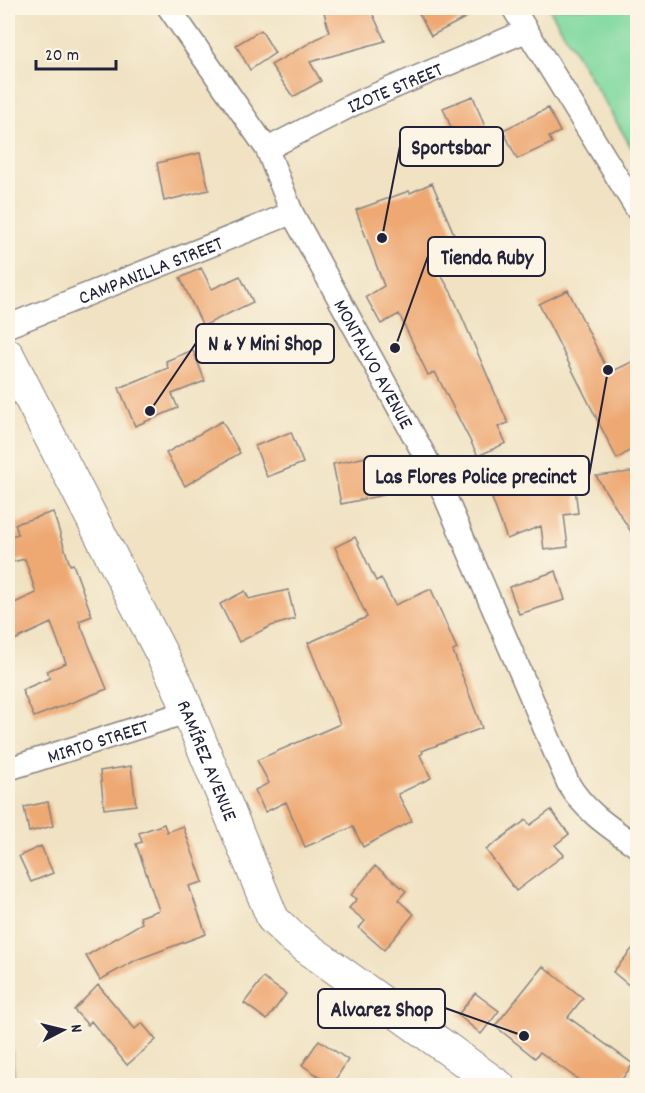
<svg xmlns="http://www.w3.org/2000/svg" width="645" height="1093" font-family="Dekko,sans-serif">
	<rect width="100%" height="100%" fill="#fcf5e5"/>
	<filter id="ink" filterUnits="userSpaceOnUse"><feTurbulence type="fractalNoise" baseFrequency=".0167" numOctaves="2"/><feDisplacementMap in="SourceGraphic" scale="12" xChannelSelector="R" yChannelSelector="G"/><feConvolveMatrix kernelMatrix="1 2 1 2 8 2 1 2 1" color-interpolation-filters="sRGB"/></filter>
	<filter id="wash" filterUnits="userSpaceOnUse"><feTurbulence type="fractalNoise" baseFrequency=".008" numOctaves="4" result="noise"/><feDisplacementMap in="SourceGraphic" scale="24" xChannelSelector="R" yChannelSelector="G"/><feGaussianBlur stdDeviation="1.35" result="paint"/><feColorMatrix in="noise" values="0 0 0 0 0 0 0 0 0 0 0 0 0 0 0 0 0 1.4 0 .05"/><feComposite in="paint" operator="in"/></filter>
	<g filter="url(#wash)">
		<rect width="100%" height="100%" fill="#f0e2c2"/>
		<path fill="#7dd89e" stroke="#507d6c" stroke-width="1.5" d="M 549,8 L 637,8 L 637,157 Z"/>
		<path fill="#66b885" stroke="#446d60" stroke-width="1.5" d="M 8,1010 L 15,1085 L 8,1085 Z"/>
		<g id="blocks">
			<path fill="#eea872" d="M 323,8 L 370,8 L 385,41 L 310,62 L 321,81 L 293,97 L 271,65 L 329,32 Z
				M 416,8 L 484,8 L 431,36 Z
				M 261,30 L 275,53 L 250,70 L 236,45 Z
				M 473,96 L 490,140 L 461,152 L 443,108 Z
				M 548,108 L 560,132 L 549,137 L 552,143 L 517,159 L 503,130 Z
				M 200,153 L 209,190 L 164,201 L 157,163 Z
				M 432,183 L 457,241 L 429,254 L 452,294 L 508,423 L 498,427 L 506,443 L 478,456 L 435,372 L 428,375 L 399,314 L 381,324 L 366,297 L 384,286 L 356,210 L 409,191 L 410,193 Z
				M 201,268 L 212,289 L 240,276 L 253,302 L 203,326 L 180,278 Z
				M 568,290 L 609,373 L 638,359 L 638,445 L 617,459 L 539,304 Z
				M 193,350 L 205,381 L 172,394 L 178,408 L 135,426 L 119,388 L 168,368 L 166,361 Z
				M 222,421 L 240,453 L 185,486 L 166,453 Z
				M 291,432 L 303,463 L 267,477 L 255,446 Z
				M 376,455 L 384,495 L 341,504 L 333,464 Z
				M 638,471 L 638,543 L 596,476 Z
				M 567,474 L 568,480 L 574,479 L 578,513 L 564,515 L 568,547 L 544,550 L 541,526 L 507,539 L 490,493 L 528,479 Z
				M 53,512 L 70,565 L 73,564 L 92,616 L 79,621 L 107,689 L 34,717 L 22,690 L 50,678 L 47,671 L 66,663 L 51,623 L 8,643 L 8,606 L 36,593 L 25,559 L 8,563 L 8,537 L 18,534 L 15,524 Z
				M 355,537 L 376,581 L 381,578 L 395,605 L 431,589 L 457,649 L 453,651 L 482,728 L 422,751 L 423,753 L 420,755 L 431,778 L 398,794 L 412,821 L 363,847 L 353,827 L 305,847 L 286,802 L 265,812 L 255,790 L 269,783 L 257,760 L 340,724 L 308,643 L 367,617 L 335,547 Z
				M 556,571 L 565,600 L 519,614 L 509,587 Z
				M 288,590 L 295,619 L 271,626 L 239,642 L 220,604 L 245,591 L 249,599 Z
				M 131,766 L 136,805 L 104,809 L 100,771 Z
				M 48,802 L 53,826 L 29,832 L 24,807 Z
				M 551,810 L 569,834 L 555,845 L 564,855 L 516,891 L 486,850 L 526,820 L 530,825 Z
				M 164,824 L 167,832 L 183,826 L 203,882 L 189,886 L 206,934 L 136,960 L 100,980 L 86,956 L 142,923 L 140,917 L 159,910 L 136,844 L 142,842 L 139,833 Z
				M 41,846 L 53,873 L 31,882 L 19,856 Z
				M 375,866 L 406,891 L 398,900 L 414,914 L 384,950 L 359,928 L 365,921 L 349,908 L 357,899 L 351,895 Z
				M 638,942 L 638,993 L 613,972 Z
				M 543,966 L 583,998 L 568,1017 L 633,1064 L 617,1086 L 587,1086 L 540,1052 L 535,1058 L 495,1026 Z
				M 263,978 L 286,994 L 267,1020 L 244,1003 Z
				M 98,985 L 135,1029 L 142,1023 L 156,1040 L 127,1065 L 91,1021 L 88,1025 L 74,1010 Z
				M 475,993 L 499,1011 L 481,1034 L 458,1015 Z
				M 319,1040 L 348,1060 L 332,1085 L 302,1065 Z"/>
		</g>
	</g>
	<g filter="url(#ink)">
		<use href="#blocks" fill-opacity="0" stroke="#89827e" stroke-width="1.5"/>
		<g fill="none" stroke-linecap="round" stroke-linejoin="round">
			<defs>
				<g id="street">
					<path id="s1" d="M 169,8 L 267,149 L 292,213 L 438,480 L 568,783 C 585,812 611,828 638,847"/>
					<path d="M 513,8 L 638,211"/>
					<path id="s2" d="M 267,149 L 354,104 L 526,31"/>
					<path id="s3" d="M 8,326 L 292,213"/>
					<path id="s4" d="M 8,769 L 187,712"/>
				</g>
				<g id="secondary">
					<path id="s5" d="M 8,355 L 177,684 L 273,919 L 292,937 L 499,1086"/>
				</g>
			</defs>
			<use href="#street" stroke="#89827e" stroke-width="25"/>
			<use href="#secondary" stroke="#89827e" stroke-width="34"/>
			<use href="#street" stroke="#fff" stroke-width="22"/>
			<use href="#secondary" stroke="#fff" stroke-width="32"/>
		</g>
	</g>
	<g text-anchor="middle" stroke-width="4.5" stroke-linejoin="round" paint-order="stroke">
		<g font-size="20" fill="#22223b" stroke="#fcf5e5">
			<text dy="7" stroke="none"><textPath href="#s2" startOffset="142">IZOTE STREET</textPath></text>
			<text dy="7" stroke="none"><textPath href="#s3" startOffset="153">CAMPANILLA STREET</textPath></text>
			<text dy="7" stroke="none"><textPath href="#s1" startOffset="412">MONTALVO AVENUE</textPath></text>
			<text dy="7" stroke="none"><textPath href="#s4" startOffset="94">MIRTO STREET</textPath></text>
			<text dy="7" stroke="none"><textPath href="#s5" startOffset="452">RAMÍREZ AVENUE</textPath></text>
		</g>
	</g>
	<path fill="none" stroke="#22223b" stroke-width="2" d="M382 238L400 146M395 348L428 256M150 411L196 343M608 370L589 476M524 1036L445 1008"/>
	<g fill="#22223b" stroke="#fcf5e5" stroke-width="2">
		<circle cx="382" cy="238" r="6"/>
		<circle cx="395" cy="348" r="6"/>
		<circle cx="150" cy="411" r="6"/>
		<circle cx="608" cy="370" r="6"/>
		<circle cx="524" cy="1036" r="6"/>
	</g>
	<g fill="#fcf5e5" stroke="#22223b" stroke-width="2">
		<rect x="400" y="127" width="103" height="39" rx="6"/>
		<rect x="428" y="237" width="117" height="39" rx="6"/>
		<rect x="196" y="324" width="138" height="39" rx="6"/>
		<rect x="364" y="456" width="225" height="39" rx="6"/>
		<rect x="318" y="989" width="127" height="39" rx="6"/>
	</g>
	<g font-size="21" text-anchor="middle" font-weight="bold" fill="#22223b">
		<text x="451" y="154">Sportsbar</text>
		<text x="487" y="264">Tienda Ruby</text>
		<text x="265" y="350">N &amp; Y Mini Shop</text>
		<text x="476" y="483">Las Flores Police precinct</text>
		<text x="382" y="1016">Alvarez Shop</text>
	</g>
	<rect width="645" height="1093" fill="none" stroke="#fcf5e5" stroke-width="30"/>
	<g transform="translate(63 1030) rotate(83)" stroke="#fcf5e5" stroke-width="4.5" paint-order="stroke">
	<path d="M0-4.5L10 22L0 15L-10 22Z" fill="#22223b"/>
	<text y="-9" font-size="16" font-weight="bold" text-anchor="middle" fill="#22223b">N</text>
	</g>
	<path d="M36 60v9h80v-9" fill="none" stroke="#22223b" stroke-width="3"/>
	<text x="45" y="60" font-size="18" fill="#22223b" stroke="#fcf5e5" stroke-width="4.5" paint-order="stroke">20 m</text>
</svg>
